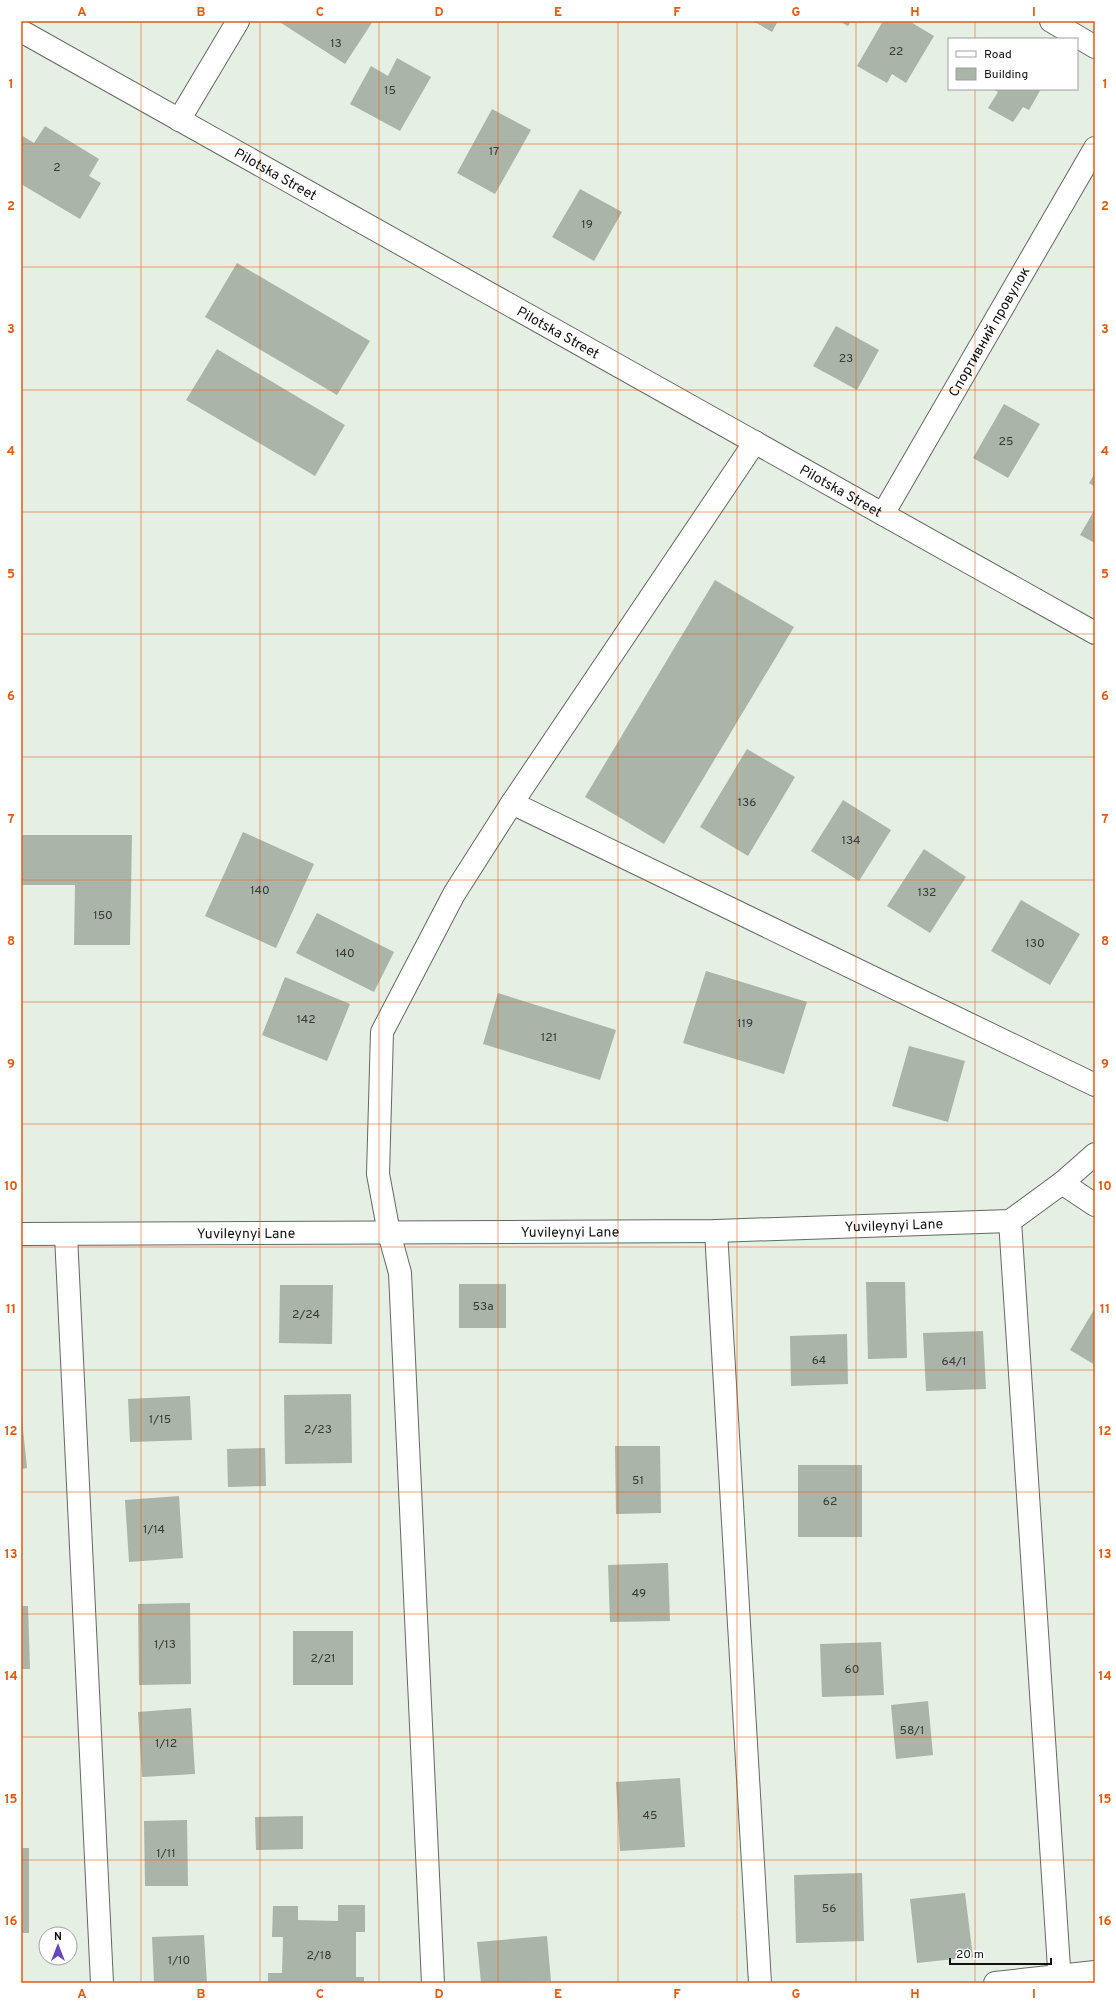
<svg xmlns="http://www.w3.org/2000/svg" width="1116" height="2004" font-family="Overpass,sans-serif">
	<rect width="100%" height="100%" fill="#e5efe3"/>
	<path fill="#abb4a9" d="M 278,21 L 373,21 L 345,64 Z
		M 753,21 L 778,21 L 772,32 Z
		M 839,21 L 851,21 L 848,26 Z
		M 883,21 L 909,21 L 934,36 L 906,83 L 892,74 L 887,83 L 857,66 Z
		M 397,58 L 431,77 L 400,131 L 350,104 L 371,66 L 388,76 Z
		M 993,89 L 1041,89 L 1029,110 L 1023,107 L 1013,122 L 988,108 L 998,92 Z
		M 492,109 L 531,130 L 495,194 L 457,173 Z
		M 45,126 L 99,159 L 89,176 L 101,183 L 80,219 L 21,184 L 21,135 L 34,143 Z
		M 580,189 L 622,212 L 594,261 L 552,237 Z
		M 237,263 L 370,341 L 337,395 L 205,317 Z
		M 836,326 L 879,350 L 857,390 L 813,366 Z
		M 217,349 L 345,425 L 315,476 L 186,400 Z
		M 1004,404 L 1040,424 L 1008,478 L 973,458 Z
		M 1095,473 L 1095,487 L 1089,483 Z
		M 1095,509 L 1095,543 L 1080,535 Z
		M 715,580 L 794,627 L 664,844 L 585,797 Z
		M 747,749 L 795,777 L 748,856 L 700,827 Z
		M 843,800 L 891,830 L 859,881 L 811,851 Z
		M 243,832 L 314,864 L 276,948 L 205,916 Z
		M 21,835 L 132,835 L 130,945 L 74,945 L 75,885 L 21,885 Z
		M 924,849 L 966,877 L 930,933 L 887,906 Z
		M 1021,900 L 1080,934 L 1050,985 L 991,951 Z
		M 317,913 L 394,952 L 374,992 L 296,953 Z
		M 706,971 L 807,1002 L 784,1074 L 683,1043 Z
		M 285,977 L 350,1004 L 327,1061 L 262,1035 Z
		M 498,993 L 616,1030 L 600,1080 L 483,1044 Z
		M 909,1046 L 965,1061 L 948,1122 L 892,1106 Z
		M 866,1282 L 905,1282 L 907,1358 L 868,1359 Z
		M 459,1284 L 506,1284 L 506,1328 L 459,1328 Z
		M 280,1285 L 333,1285 L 332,1344 L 279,1343 Z
		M 1095,1308 L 1095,1365 L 1070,1350 Z
		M 983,1331 L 986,1389 L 926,1391 L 923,1333 Z
		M 847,1334 L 848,1384 L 791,1386 L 790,1336 Z
		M 351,1394 L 352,1463 L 285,1464 L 284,1395 Z
		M 190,1396 L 192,1440 L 130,1442 L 128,1399 Z
		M 21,1410 L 27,1468 L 21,1469 Z
		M 615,1446 L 660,1446 L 661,1513 L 616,1514 Z
		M 265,1448 L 266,1486 L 228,1487 L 227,1449 Z
		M 798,1465 L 862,1465 L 862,1537 L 798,1537 Z
		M 179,1496 L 183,1558 L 129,1562 L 125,1500 Z
		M 668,1563 L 670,1621 L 610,1622 L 608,1565 Z
		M 190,1603 L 191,1684 L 139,1685 L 138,1604 Z
		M 21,1606 L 28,1606 L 30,1669 L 21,1669 Z
		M 293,1631 L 353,1631 L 353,1685 L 293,1685 Z
		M 881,1642 L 884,1695 L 822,1697 L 820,1644 Z
		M 928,1701 L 933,1755 L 896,1759 L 891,1705 Z
		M 191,1708 L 195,1774 L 142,1777 L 138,1712 Z
		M 680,1778 L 685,1847 L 620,1851 L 616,1782 Z
		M 303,1816 L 303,1849 L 256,1850 L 255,1817 Z
		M 187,1820 L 188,1886 L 145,1886 L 144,1821 Z
		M 21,1848 L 29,1848 L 29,1933 L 21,1933 Z
		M 862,1873 L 864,1941 L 796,1943 L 794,1875 Z
		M 965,1893 L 973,1957 L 917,1963 L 910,1899 Z
		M 338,1905 L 365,1905 L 365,1932 L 356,1932 L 356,1977 L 364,1977 L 364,1983 L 268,1983 L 268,1973 L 282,1973 L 283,1937 L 272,1937 L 273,1906 L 298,1906 L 298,1920 L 338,1921 Z
		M 204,1935 L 207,1983 L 154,1983 L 152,1937 Z
		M 547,1936 L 551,1981 L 481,1983 L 477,1942 Z"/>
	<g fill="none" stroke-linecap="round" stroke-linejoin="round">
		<defs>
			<g id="minor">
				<path d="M 1051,21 L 1095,47"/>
				<path d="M 179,120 L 238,21"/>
				<path id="s1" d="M 883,514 L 1095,148"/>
				<path d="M 512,803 L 1095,1085"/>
				<path d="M 1062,1183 L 1095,1205"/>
				<path d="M 1010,1221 L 1060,1983"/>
				<path d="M 716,1231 L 760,1983"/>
				<path id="s2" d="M 21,1234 L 716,1231 L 1010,1221 L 1062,1183 L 1095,1154"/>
				<path d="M 66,1235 L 102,1983"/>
				<path d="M 433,1983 L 400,1273 L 389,1233 L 378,1174 L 382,1032 L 454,894 L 512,803 L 755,442"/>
				<path d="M 995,1983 L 1095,1972"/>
			</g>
			<g id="secondary">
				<path id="s3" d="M 21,31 L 1095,633"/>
			</g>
		</defs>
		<use href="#minor" stroke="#626a60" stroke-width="24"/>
		<use href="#secondary" stroke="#626a60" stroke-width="24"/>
		<use href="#minor" stroke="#fff" stroke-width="22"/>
		<use href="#secondary" stroke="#fff" stroke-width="22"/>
	</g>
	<path fill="none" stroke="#e8590c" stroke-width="1" stroke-opacity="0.55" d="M 141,21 L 141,1983M 260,21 L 260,1983M 379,21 L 379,1983M 498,21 L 498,1983M 618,21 L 618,1983M 737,21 L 737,1983M 856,21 L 856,1983M 975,21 L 975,39M 975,89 L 975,1983M 21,144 L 1095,144M 21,267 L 1095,267M 21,390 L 1095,390M 21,512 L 1095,512M 21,634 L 1095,634M 21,757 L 1095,757M 21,880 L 1095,880M 21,1002 L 1095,1002M 21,1124 L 1095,1124M 21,1247 L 1095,1247M 21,1370 L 1095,1370M 21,1492 L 1095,1492M 21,1614 L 1095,1614M 21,1737 L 1095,1737M 21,1860 L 1095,1860"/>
	<g text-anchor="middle" stroke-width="3" stroke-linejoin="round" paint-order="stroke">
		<g font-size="12" fill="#363a35">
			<text x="336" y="47">13</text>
			<text x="896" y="55">22</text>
			<text x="390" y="94">15</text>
			<text x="494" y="155">17</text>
			<text x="57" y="171">2</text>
			<text x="587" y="228">19</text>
			<text x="846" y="362">23</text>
			<text x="1006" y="445">25</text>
			<text x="747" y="806">136</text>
			<text x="851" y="844">134</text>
			<text x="260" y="894">140</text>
			<text x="927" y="896">132</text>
			<text x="103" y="919">150</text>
			<text x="1035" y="947">130</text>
			<text x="345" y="957">140</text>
			<text x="306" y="1023">142</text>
			<text x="745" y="1027">119</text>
			<text x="549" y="1041">121</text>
			<text x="483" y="1310">53а</text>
			<text x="306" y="1318">2/24</text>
			<text x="819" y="1364">64</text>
			<text x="954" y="1365">64/1</text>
			<text x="160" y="1423">1/15</text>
			<text x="318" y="1433">2/23</text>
			<text x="638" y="1484">51</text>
			<text x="830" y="1505">62</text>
			<text x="154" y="1533">1/14</text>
			<text x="639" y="1597">49</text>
			<text x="165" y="1648">1/13</text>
			<text x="323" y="1662">2/21</text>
			<text x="852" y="1673">60</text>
			<text x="912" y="1734">58/1</text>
			<text x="166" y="1747">1/12</text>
			<text x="650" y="1819">45</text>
			<text x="166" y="1857">1/11</text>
			<text x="829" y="1912">56</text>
			<text x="319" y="1959">2/18</text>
			<text x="179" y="1964">1/10</text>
		</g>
		<g font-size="14" fill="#0f120e" stroke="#fff">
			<text dy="5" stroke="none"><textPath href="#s3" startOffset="292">Pilotska Street</textPath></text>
			<text dy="5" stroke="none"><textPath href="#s1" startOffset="211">Спортивний провулок</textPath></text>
			<text dy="5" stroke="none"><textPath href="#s3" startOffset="616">Pilotska Street</textPath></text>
			<text dy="5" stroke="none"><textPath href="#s3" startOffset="940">Pilotska Street</textPath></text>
			<text dy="5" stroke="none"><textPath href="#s2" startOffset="873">Yuvileynyi Lane</textPath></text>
			<text dy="5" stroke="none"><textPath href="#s2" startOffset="549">Yuvileynyi Lane</textPath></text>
			<text dy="5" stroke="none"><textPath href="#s2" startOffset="225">Yuvileynyi Lane</textPath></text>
		</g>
	</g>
	<rect width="1116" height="2004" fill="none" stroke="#ffffff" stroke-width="44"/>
	<rect x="948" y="38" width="130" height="52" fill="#ffffff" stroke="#9fa09f"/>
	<rect x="956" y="51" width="20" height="6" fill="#ffffff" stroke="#9fa09f"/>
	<text x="984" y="58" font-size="12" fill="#0f120e">Road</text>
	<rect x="956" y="68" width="20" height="12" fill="#abb4a9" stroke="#9fa09f"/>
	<text x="984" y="78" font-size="12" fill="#0f120e">Building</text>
	<g transform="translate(58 1946)"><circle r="19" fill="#ffffff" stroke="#9fa09f"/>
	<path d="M0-3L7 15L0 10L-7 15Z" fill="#6547c0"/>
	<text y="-6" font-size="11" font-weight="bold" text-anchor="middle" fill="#0f120e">N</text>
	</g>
	<path d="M950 1958v6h101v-6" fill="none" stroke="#0f120e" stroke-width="2"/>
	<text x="956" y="1958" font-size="12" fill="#0f120e" stroke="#ffffff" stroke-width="3" paint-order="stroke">20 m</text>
	<rect x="22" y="22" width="1072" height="1960" fill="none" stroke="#e8590c" stroke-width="1.5"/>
	<g font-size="13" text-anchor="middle" font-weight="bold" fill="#e8590c">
		<text x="82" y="16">A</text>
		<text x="201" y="16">B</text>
		<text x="320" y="16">C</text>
		<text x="439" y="16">D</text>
		<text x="558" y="16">E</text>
		<text x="677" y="16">F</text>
		<text x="796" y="16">G</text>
		<text x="915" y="16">H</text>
		<text x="1034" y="16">I</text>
		<text x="11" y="88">1</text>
		<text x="1105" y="88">1</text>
		<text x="11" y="210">2</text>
		<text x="1105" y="210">2</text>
		<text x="11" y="333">3</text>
		<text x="1105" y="333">3</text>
		<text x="11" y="455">4</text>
		<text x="1105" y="455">4</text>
		<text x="11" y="578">5</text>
		<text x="1105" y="578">5</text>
		<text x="11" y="700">6</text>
		<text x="1105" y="700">6</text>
		<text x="11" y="823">7</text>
		<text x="1105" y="823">7</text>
		<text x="11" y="945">8</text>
		<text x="1105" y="945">8</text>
		<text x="11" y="1068">9</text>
		<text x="1105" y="1068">9</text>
		<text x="11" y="1190">10</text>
		<text x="1105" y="1190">10</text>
		<text x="11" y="1313">11</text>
		<text x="1105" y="1313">11</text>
		<text x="11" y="1435">12</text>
		<text x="1105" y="1435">12</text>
		<text x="11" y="1558">13</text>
		<text x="1105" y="1558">13</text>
		<text x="11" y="1680">14</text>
		<text x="1105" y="1680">14</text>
		<text x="11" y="1803">15</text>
		<text x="1105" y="1803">15</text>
		<text x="11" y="1925">16</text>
		<text x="1105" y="1925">16</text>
		<text x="82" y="1998">A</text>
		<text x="201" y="1998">B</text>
		<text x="320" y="1998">C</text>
		<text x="439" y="1998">D</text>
		<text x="558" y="1998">E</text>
		<text x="677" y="1998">F</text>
		<text x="796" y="1998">G</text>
		<text x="915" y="1998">H</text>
		<text x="1034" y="1998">I</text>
	</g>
</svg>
